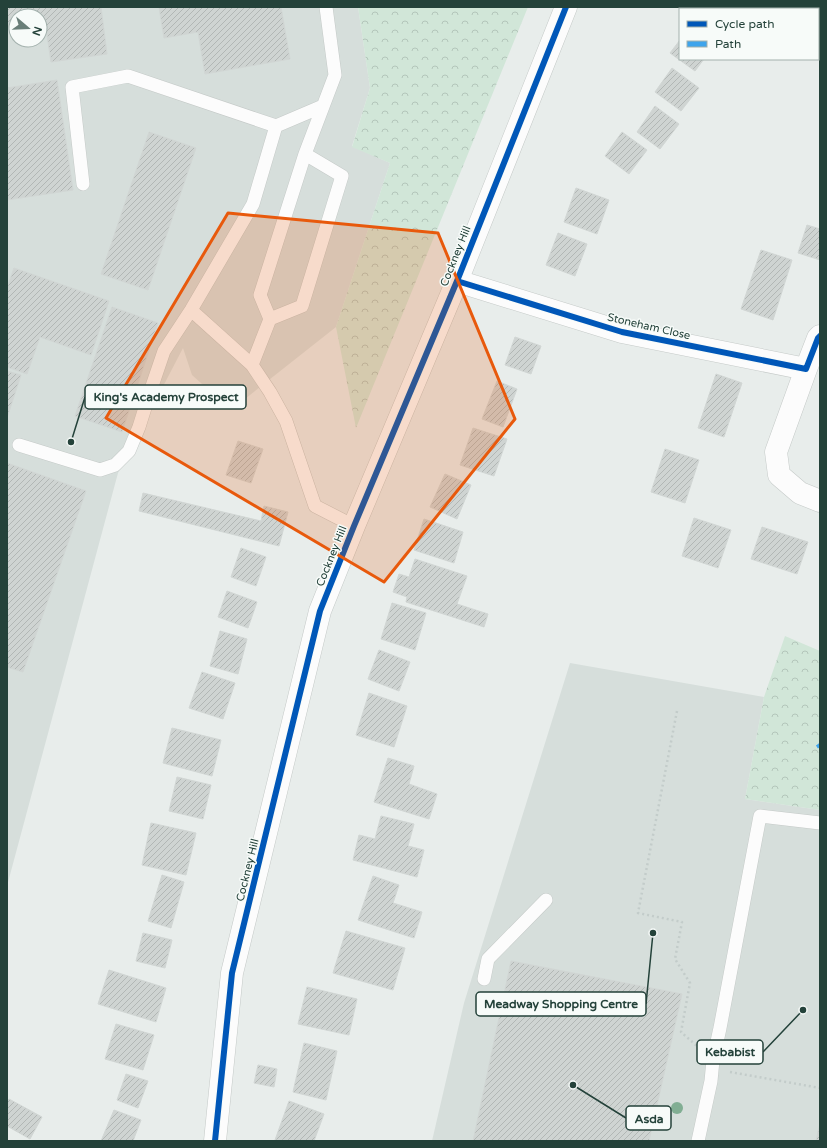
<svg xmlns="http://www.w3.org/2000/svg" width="827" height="1148" font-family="'Varela Round',sans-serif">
	<defs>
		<pattern id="forest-crowns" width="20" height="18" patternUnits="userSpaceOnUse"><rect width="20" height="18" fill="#d1e6d8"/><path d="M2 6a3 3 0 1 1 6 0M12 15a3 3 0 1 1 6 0" fill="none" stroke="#b3c6ba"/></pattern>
		<pattern id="building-hatch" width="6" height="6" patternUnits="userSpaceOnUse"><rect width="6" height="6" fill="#cfd4d2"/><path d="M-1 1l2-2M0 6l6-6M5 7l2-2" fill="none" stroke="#b2b7b5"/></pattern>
	</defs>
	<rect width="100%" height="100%" fill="#e8edeb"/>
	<path fill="#d6dedb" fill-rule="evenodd" d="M 7,7 L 358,7 L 370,88 L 352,146 L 390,163 L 336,327 L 231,410 L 192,375 L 183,348 L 118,473 L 7,886 ZM 16,16 L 40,16 L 40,40 L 16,40 Z
		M 570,663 L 764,697 L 745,799 L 820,810 L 820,1141 L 432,1141 L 464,1003 Z"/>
	<path fill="url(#forest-crowns)" d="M 358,7 L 528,7 L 356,428 L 336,327 L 390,163 L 352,147 L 370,88 Z
		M 785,636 L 820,651 L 820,810 L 745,799 L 764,697 Z"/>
	<path fill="url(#building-hatch)" stroke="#d1d6d4" d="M 7,7 L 101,7 L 107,54 L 51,62 L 45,22 L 40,23 L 40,16 L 16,16 L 16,26 L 7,27 Z
		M 159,7 L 281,7 L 290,59 L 205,74 L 198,32 L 164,38 Z
		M 697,7 L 722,7 L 725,9 L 696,9 Z
		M 680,40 L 680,59 L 704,59 L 695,71 L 670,53 Z
		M 672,68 L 699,88 L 681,111 L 655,92 Z
		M 57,80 L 73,190 L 7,200 L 7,88 Z
		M 655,106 L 679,124 L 660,149 L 637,132 Z
		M 149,132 L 196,148 L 148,290 L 101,274 Z
		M 622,132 L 647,150 L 629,174 L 605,156 Z
		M 576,188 L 609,200 L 597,234 L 564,222 Z
		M 807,225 L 820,229 L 820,260 L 798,253 Z
		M 558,233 L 587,244 L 575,276 L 546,265 Z
		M 761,250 L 792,260 L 773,320 L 741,309 Z
		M 14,268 L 109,301 L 91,355 L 40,337 L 27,374 L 7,367 L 7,288 Z
		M 112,307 L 158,323 L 122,432 L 75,416 Z
		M 515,337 L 541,346 L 531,374 L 505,365 Z
		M 7,371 L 21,375 L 7,418 Z
		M 716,374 L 742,383 L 724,437 L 698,428 Z
		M 497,381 L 517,389 L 503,427 L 482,419 Z
		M 473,428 L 507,439 L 494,476 L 460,465 Z
		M 238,441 L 263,449 L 251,483 L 226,475 Z
		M 665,449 L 699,460 L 685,503 L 651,492 Z
		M 7,463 L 86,491 L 23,672 L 7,667 Z
		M 445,474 L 471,485 L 457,519 L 430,507 Z
		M 143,493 L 261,521 L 264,506 L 288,512 L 279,546 L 139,511 Z
		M 694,518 L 731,530 L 718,568 L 682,556 Z
		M 424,519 L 463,532 L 454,563 L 414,550 Z
		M 762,527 L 808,542 L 797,574 L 751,559 Z
		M 241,548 L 266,557 L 256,586 L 231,577 Z
		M 415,559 L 467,576 L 457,604 L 488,614 L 484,627 L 406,602 L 407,597 L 393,592 L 399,574 L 409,577 Z
		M 227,591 L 257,602 L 248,628 L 218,617 Z
		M 392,603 L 426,613 L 415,650 L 381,639 Z
		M 220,631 L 247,639 L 238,674 L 210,666 Z
		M 379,650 L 410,662 L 399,691 L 368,679 Z
		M 202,672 L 235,683 L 223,719 L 189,708 Z
		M 369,693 L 407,706 L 394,747 L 356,735 Z
		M 172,728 L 221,740 L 212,776 L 163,763 Z
		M 388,758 L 414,766 L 409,784 L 437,794 L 429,819 L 374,802 Z
		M 177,777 L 211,785 L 203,819 L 169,811 Z
		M 381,816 L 414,824 L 408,846 L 424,850 L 417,877 L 353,860 L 359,835 L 375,839 Z
		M 151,823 L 196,833 L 186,875 L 142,865 Z
		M 162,875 L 184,882 L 171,928 L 148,921 Z
		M 373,876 L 399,885 L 393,903 L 422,912 L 414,938 L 358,920 Z
		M 346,931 L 405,948 L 393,990 L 333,973 Z
		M 143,933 L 172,940 L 165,968 L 136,961 Z
		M 511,961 L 682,994 L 649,1141 L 473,1141 Z
		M 109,970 L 166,988 L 156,1022 L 98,1004 Z
		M 307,987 L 357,999 L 349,1035 L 298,1024 Z
		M 116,1024 L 154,1035 L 143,1070 L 105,1059 Z
		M 304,1043 L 337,1051 L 326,1100 L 293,1092 Z
		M 258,1065 L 277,1069 L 274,1087 L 254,1083 Z
		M 126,1074 L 148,1081 L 138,1108 L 117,1100 Z
		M 9,1099 L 42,1117 L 30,1139 L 7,1126 L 7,1102 Z
		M 289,1101 L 324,1114 L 314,1141 L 275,1140 Z
		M 114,1110 L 141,1120 L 133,1141 L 101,1141 Z
		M 820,1123 L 820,1141 L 816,1141 Z"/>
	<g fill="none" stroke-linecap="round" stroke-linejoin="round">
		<defs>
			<path id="service" d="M 276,126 L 323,106
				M 305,154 L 335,75 L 326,7
				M 191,310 L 252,365 L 270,392 L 286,421 L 315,506 L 354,526
				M 252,365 L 270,319 L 260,295 L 305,154 L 342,176 L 302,306 L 270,319
				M 19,445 L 100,470 L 115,465 L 129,451 L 139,427 L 150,392 L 164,351 L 191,310 L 253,204 L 276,126 L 128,76 L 72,87 L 83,184
				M 484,979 L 488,959 L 546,900
				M 698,1141 L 711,1081 L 713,1060 L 720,1028 L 760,816 L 820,823"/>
			<path id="minor" d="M 457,281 L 622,332 L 806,369 L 818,338 L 820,336
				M 806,369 L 776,452 L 779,475 L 800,493 L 820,501
				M 215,1141 L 232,973 L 320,611 L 354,526 L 457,281 L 566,7"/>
		</defs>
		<use href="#service" stroke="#c5cac8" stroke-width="14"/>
		<use href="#minor" stroke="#c5cac8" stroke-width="23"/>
		<path stroke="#c3ccca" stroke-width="2.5" stroke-dasharray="2 3" stroke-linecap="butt" d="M 677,711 L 638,913 L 682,922 L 675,959 L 690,983 L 681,1032 L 698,1047
			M 730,1072 L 820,1088
			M 819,1080 L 820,1080"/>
		<use href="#service" stroke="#fcfcfc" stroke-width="13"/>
		<use href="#minor" stroke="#fcfcfc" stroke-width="22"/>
		<path stroke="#3ea4ec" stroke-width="5" stroke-dasharray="10 5" stroke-linecap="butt" d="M 818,744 L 820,747"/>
		<defs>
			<path id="cycleway" d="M 457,281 L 622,332 L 806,369 L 818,338 L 820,336
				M 215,1141 L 232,973 L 320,611 L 354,526 L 457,281 L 566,7"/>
		</defs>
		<use href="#cycleway" stroke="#f7fbf9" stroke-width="8"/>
		<use href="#cycleway" stroke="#0057b8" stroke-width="6"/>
	</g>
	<circle fill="#81ae93" cx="677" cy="1108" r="6"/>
	<path fill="#e8590c" fill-opacity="0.2" stroke="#e8590c" stroke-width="3" stroke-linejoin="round" d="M 228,213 L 438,233 L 515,419 L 384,582 L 106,418 Z"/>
	<g text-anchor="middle" stroke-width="3" stroke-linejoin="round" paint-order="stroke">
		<g font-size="11" fill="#24423a" stroke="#f7fbf9">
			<text transform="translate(455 256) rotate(-68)" y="4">Cockney Hill</text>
			<text transform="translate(649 326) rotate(13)" y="4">Stoneham Close</text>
			<text transform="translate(331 556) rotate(-68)" y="4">Cockney Hill</text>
			<text transform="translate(247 870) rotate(-76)" y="4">Cockney Hill</text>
		</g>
	</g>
	<path fill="none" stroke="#24423a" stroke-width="1.5" d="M71 442L85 397M653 933L646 1004M803 1010L763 1052M573 1085L626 1118"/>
	<g fill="#24423a" stroke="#f7fbf9" stroke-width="1.5">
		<circle cx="71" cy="442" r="4"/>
		<circle cx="653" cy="933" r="4"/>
		<circle cx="803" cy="1010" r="4"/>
		<circle cx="573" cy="1085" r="4"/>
	</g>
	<g fill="#f7fbf9" stroke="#24423a" stroke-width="1.5">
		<rect x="85" y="385" width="161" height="24" rx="4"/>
		<rect x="476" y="992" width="170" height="24" rx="4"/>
		<rect x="697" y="1040" width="66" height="24" rx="4"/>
		<rect x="626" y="1106" width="45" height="24" rx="4"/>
	</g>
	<g font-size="12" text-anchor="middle" font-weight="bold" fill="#24423a">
		<text x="166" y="401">King's Academy Prospect</text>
		<text x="561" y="1008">Meadway Shopping Centre</text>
		<text x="730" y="1056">Kebabist</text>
		<text x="649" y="1123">Asda</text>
	</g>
	<rect width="827" height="1148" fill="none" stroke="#24423a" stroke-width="16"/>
	<rect x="679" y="8" width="140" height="52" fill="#f7fbf9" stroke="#a3b1ad"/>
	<rect x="687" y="21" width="20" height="6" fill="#0057b8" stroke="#a3b1ad"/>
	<text x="715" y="28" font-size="12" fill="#24423a">Cycle path</text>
	<rect x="687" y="41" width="20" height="6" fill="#3ea4ec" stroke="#a3b1ad"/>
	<text x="715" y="48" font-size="12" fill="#24423a">Path</text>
	<g transform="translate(28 28) rotate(109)"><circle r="19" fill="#f7fbf9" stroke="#a3b1ad"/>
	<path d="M0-3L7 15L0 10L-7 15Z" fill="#697e78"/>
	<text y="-6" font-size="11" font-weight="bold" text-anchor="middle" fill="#24423a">N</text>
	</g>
</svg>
